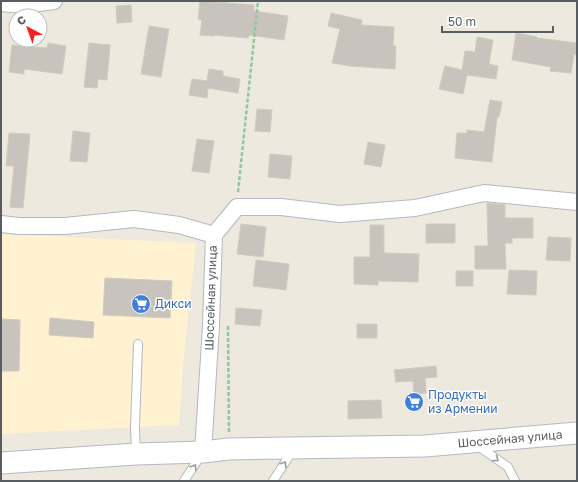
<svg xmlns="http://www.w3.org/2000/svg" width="578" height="482" font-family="'Golos Text',sans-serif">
	<rect width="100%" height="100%" fill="#ede9de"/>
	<path fill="#fff2d1" d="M 1,234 L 196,243 L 183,365 L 179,425 L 1,434 Z"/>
	<path fill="#c8c3bc" stroke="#d2cabd" d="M 200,1 L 254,5 L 254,11 L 288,16 L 284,40 L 249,35 L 248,38 L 214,35 L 214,36 L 200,35 L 202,20 L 198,19 Z
		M 131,5 L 132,22 L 117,23 L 116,6 Z
		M 331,13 L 362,20 L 361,25 L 394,27 L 393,46 L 396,46 L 395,69 L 350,66 L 332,63 L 340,29 L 328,26 Z
		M 149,26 L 169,29 L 161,77 L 141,74 Z
		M 516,33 L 537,37 L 537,38 L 577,43 L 577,55 L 574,54 L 571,73 L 550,71 L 551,67 L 512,60 Z
		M 477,37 L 493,40 L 489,64 L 498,66 L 496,79 L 467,75 L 463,94 L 439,89 L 445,66 L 462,70 L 465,51 L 475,52 Z
		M 48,43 L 66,46 L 62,74 L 24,69 L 24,74 L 9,72 L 12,45 L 47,48 Z
		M 89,43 L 110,45 L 107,80 L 98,79 L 97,88 L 84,87 Z
		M 209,69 L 223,71 L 223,76 L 240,79 L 238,93 L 208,88 L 207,98 L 189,95 L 192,79 L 207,81 Z
		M 490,100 L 502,102 L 499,117 L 497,117 L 492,162 L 455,158 L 457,133 L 467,133 L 467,130 L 484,132 Z
		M 257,109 L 272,110 L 270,132 L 255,131 Z
		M 73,131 L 90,133 L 87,162 L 70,161 Z
		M 9,133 L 30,134 L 23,208 L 10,207 L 14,166 L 6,166 Z
		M 197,139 L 214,141 L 209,173 L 192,171 Z
		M 368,142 L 385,145 L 381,167 L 364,164 Z
		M 270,154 L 292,156 L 290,179 L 268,177 Z
		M 487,203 L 505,205 L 505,218 L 533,218 L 533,238 L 512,238 L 512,243 L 505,243 L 506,269 L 475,269 L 475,246 L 488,246 Z
		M 241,224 L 266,227 L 263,257 L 237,254 Z
		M 426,224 L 455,224 L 455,243 L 426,243 Z
		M 370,225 L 384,225 L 384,253 L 419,254 L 418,282 L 378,281 L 378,285 L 354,284 L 354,257 L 370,257 Z
		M 548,237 L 571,238 L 570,261 L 546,260 Z
		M 256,260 L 289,264 L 286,290 L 253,286 Z
		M 509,270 L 537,271 L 536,295 L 507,294 Z
		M 456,271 L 473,271 L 473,286 L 456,286 Z
		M 105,278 L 172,281 L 170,318 L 103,315 Z
		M 236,308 L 262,310 L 260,326 L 235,324 Z
		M 50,318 L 94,322 L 93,338 L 49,335 Z
		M 1,319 L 20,320 L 19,371 L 1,371 Z
		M 357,324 L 377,324 L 377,338 L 357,338 Z
		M 436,366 L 437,377 L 425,378 L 426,393 L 414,394 L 413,381 L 396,382 L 394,370 Z
		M 381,400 L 382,418 L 348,419 L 348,401 Z"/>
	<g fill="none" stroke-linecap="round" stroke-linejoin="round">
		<defs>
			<path id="service" d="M 478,446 L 508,467 L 515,481
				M 136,453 L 135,427 L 138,344
				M 184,481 L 201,455
				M 273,481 L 293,450"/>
			<path id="minor" d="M 1,3 L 24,5 L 54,1
				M 1,224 L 19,226 L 65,226 L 134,219 L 179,225 L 214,235
				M 203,452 L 211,326 L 214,235 L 237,207 L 281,207 L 340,214 L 415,208 L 484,193 L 577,202"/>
			<path id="tertiary" d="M 1,463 L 136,454 L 203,452 L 229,449 L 425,446 L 577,433"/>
		</defs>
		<use href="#service" stroke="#b5b8bd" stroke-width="10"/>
		<use href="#minor" stroke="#b5b8bd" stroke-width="18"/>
		<use href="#tertiary" stroke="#b5b8bd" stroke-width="23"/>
		<path stroke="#91c89d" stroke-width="2.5" stroke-dasharray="4 2" stroke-linecap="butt" d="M 238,192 L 258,1
			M 228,326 L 229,433"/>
		<use href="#service" stroke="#fff" stroke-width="8"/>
		<use href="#minor" stroke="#fff" stroke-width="16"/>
		<use href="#tertiary" stroke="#fff" stroke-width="21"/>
	</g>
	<defs><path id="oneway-chevron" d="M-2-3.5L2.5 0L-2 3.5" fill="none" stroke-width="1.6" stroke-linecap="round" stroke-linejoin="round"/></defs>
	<g stroke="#9b9ea0">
		<use href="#oneway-chevron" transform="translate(496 459) rotate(36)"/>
		<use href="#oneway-chevron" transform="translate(284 464) rotate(-57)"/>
		<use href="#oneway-chevron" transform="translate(194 467) rotate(-58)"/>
	</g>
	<defs>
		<symbol id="supermarket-disc" viewBox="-11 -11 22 22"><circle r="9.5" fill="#3f7fe0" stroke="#fff"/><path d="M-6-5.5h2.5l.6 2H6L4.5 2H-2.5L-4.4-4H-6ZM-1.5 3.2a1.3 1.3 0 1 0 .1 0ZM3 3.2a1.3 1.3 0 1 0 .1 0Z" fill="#fff"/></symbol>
	</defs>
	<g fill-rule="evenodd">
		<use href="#supermarket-disc" x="130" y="293" width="22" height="22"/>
		<use href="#supermarket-disc" x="403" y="391" width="22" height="22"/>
	</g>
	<g text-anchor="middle" stroke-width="3" stroke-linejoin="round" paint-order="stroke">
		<g font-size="12" fill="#585d61" stroke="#fff">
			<text transform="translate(211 298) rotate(-88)" y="4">Шоссейная улица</text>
			<text transform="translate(510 439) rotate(-5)" y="4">Шоссейная улица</text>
		</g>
		<g font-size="12" fill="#366cbe" stroke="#fff" text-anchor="start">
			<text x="155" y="308">Дикси</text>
			<text x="428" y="399">Продукты<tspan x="428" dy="14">из Армении</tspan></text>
		</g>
	</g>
	<rect width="578" height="482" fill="none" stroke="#585d61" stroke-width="4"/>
	<g transform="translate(28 28) rotate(319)"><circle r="19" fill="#ffffff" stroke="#bcbec0"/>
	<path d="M0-3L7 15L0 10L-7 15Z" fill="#f71f1a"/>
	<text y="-6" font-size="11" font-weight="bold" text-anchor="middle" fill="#585d61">С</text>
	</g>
	<path d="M442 26v6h111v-6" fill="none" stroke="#585d61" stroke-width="2"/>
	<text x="448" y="26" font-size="12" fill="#585d61" stroke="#ffffff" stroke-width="3" paint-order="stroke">50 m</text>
</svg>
